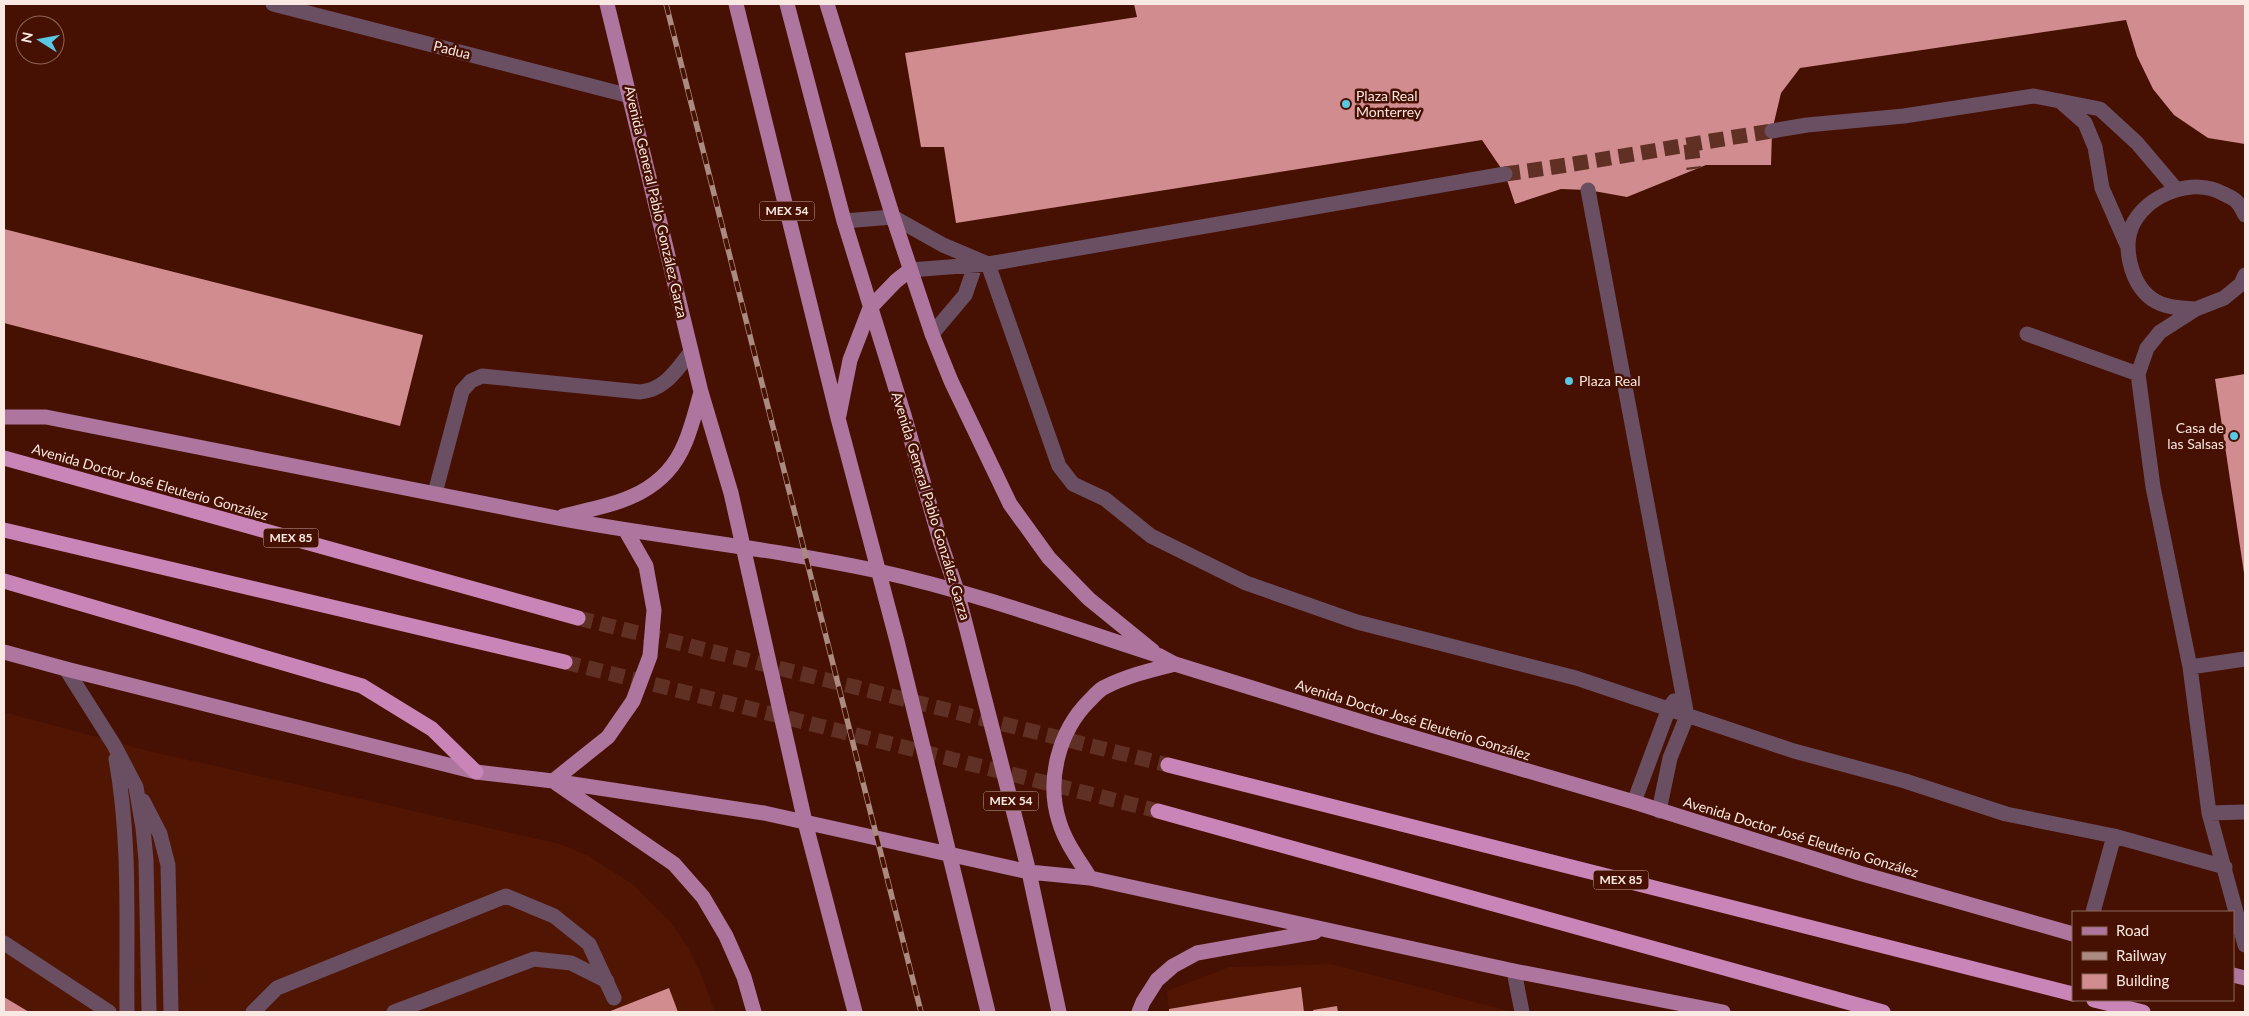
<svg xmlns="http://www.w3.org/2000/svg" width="2249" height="1016" font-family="Lato,sans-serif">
	<rect width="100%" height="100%" fill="#461002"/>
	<path fill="#511503" d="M 4,712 L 149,751 L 560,844 L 587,855 L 634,885 L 672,924 L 689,949 L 702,976 L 715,1012 L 4,1012 Z
		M 1332,964 L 1513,1012 L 1169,1012 L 1167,991 L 1229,967 Z"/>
	<path fill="#d08c8f" d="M 1134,4 L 2245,4 L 2245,144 L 2208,138 L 2174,115 L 2153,89 L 2137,56 L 2126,20 L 1800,68 L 1781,93 L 1772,131 L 1771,165 L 1706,165 L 1627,197 L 1588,190 L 1561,189 L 1515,204 L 1505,174 L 1482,140 L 956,223 L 944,147 L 921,147 L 905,53 L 1137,17 Z
		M 4,229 L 423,335 L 400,426 L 4,323 Z
		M 2245,374 L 2245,573 L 2244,573 L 2215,379 Z
		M 1301,987 L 1304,1012 L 1169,1012 L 1169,1009 Z
		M 669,988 L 678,1012 L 608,1012 Z
		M 4,997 L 29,1012 L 4,1012 Z
		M 1337,1006 L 1338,1012 L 1314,1012 L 1313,1010 Z"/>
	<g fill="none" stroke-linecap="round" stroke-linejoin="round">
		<path stroke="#613024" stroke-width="15" stroke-dasharray="15 8" stroke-linecap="butt" d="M 1691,144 L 1694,169
			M 1505,174 C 1595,162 1683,145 1772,131"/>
		<path stroke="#613024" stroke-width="15" stroke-dasharray="15 8" stroke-linecap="butt" d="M 578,618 L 1168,765
			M 565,662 L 1158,811"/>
		<path stroke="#6a4e62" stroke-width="15" d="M 273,4 L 630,96
			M 2060,101 L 2085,123 L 2095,147 L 2102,188 L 2127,245
			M 1772,131 L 1807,125 L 1904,116 L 2034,96 L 2100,109 L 2137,143 L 2176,189
			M 1588,190 L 1687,716 L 1670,758 L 1659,811
			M 844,221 L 893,217 L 943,245 L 988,264 L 1059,466 L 1073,484 L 1105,499 L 1151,536 L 1246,583 L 1357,622 L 1576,678 L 1794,751 L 1905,781 L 2006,814 L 2114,836 L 2225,867
			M 910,270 L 988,264 L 1505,174
			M 2245,275 L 2241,284 L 2224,298 L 2196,309 L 2160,332 L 2147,348 L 2138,374 L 2153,487 L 2190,667 L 2209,813 L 2245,945
			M 2196,309 C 2180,308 2165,308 2152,299 C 2131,284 2121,245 2134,222 C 2151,193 2194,177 2224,194 C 2228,196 2234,198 2237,202 C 2240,205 2243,211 2245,215
			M 932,334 L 965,295 L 975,266
			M 2027,334 L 2138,374
			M 435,493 L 462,391 L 471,381 L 482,376 L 640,392 C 665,390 676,370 691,352
			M 2190,667 L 2245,659
			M 66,669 L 114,745 L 136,787 L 143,828 L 146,860 L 149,1012
			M 116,759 C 131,842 126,928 127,1012
			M 143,801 L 160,834 L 168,865 L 171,1012
			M 1634,802 L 1669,708 L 1674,701
			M 2209,813 L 2245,812
			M 2093,912 L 2114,836
			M 4,943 L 109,1012
			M 1514,971 L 1522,1012
			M 253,1012 L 277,988 L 506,896 L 554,916 L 589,944 L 614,998
			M 394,1012 L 534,959 L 571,963 L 607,981"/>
		<path stroke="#ae769f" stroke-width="15" d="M 607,4 L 701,392 L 731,493 L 805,822 L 855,1012
			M 736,4 L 838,418 L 897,641 L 988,1012
			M 787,4 L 844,221 L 904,415 L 941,544 L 957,591 L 1029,872 L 1059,1012
			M 827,4 L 893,217 L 932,334 L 951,381 L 1010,504 L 1049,558 L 1089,599 L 1153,651
			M 839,415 L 850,360 L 870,308 L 896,281 L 910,270
			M 4,417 L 46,417 L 557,518 C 664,538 772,548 878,571 C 974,592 1067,626 1160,656 L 1175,664 L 1378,727 L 1634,802 L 1859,873 L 2073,934
			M 563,516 C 613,504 663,497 685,443 C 692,427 696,409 701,392
			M 4,652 L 66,669 L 476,772 L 553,781 L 764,813 L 1029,872 L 1090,878 L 1514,971 L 1723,1012
			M 553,781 L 608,737 L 633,701 L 650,656 L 654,610 L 646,566 L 626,531
			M 556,783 L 674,864 L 703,897 L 726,936 L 744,977 L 754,1012
			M 1090,878 C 1079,860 1065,842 1059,821 C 1046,780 1059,731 1089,701 C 1093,697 1098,691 1103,688 C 1126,676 1151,670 1175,664
			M 2233,975 L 2245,978
			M 1139,1012 L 1143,1002 L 1157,980 L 1173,966 L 1197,953 L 1315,932"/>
		<path stroke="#c985b7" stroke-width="15" d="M 4,458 L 578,618
			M 4,530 L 565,662
			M 4,581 L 362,686 L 432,729 L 476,772
			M 1168,765 L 2073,994
			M 1158,811 L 1883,1012
			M 2094,1000 L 2143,1012"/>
		<defs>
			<path id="rail" d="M 666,4 L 921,1012"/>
		</defs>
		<use href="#rail" stroke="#ab8a81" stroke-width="5.5"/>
		<use href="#rail" stroke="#461002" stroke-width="4" stroke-dasharray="11" stroke-linecap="butt"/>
	</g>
	<g fill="#59c8e4" stroke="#461002" stroke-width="2">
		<circle cx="1346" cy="104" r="5"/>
		<circle cx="1569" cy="381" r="5"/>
		<circle cx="2234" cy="436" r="5"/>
	</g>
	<g text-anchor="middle" stroke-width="5" stroke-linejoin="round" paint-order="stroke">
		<g fill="#461002" stroke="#c4a7a0" stroke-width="1">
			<rect x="759.5" y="201.5" width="55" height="19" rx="4"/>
			<rect x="263.5" y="528.5" width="55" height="19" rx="4"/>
			<rect x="983.5" y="791.5" width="55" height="19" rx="4"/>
			<rect x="1593.5" y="870.5" width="55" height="19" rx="4"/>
		</g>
		<g font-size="12" font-weight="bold" fill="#fae8e3">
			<text x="787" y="215">MEX 54</text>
			<text x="291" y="542">MEX 85</text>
			<text x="1011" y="805">MEX 54</text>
			<text x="1621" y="884">MEX 85</text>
		</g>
		<g font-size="14" fill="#fae8e3" stroke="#461002">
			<text transform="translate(452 50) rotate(14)" y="5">Padua</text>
			<text transform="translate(656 202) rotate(77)" y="5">Avenida General Pablo González Garza</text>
			<text transform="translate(150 482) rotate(16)" y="5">Avenida Doctor José Eleuterio González</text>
			<text transform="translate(931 506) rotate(73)" y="5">Avenida General Pablo González Garza</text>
			<text transform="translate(1413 720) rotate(17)" y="5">Avenida Doctor José Eleuterio González</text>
			<text transform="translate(1801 837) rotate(17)" y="5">Avenida Doctor José Eleuterio González</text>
		</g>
		<g font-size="14" fill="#fae8e3" stroke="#461002" text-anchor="start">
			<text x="1356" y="101">Plaza Real<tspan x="1356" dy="16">Monterrey</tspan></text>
			<text x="1579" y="386">Plaza Real</text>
			<text x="2224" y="433" text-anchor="end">Casa de<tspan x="2224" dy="16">las Salsas</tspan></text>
		</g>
	</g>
	<rect width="2249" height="1016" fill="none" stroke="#fae8e3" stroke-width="10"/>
	<rect x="2072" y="911" width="162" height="90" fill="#461002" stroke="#8e665c"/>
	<rect x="2082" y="927" width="25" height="8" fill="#ae769f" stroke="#8e665c"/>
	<text x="2116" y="936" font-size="15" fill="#fae8e3">Road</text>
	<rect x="2082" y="952" width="25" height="8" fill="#ab8a81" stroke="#8e665c"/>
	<text x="2116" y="961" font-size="15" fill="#fae8e3">Railway</text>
	<rect x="2082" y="974" width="25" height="15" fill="#d08c8f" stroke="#8e665c"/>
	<text x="2116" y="986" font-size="15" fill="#fae8e3">Building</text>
	<g transform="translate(40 40) rotate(281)"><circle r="24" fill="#461002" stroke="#8e665c"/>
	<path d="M0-4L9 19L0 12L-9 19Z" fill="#59c8e4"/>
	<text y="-8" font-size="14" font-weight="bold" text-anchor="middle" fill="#fae8e3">N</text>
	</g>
</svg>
